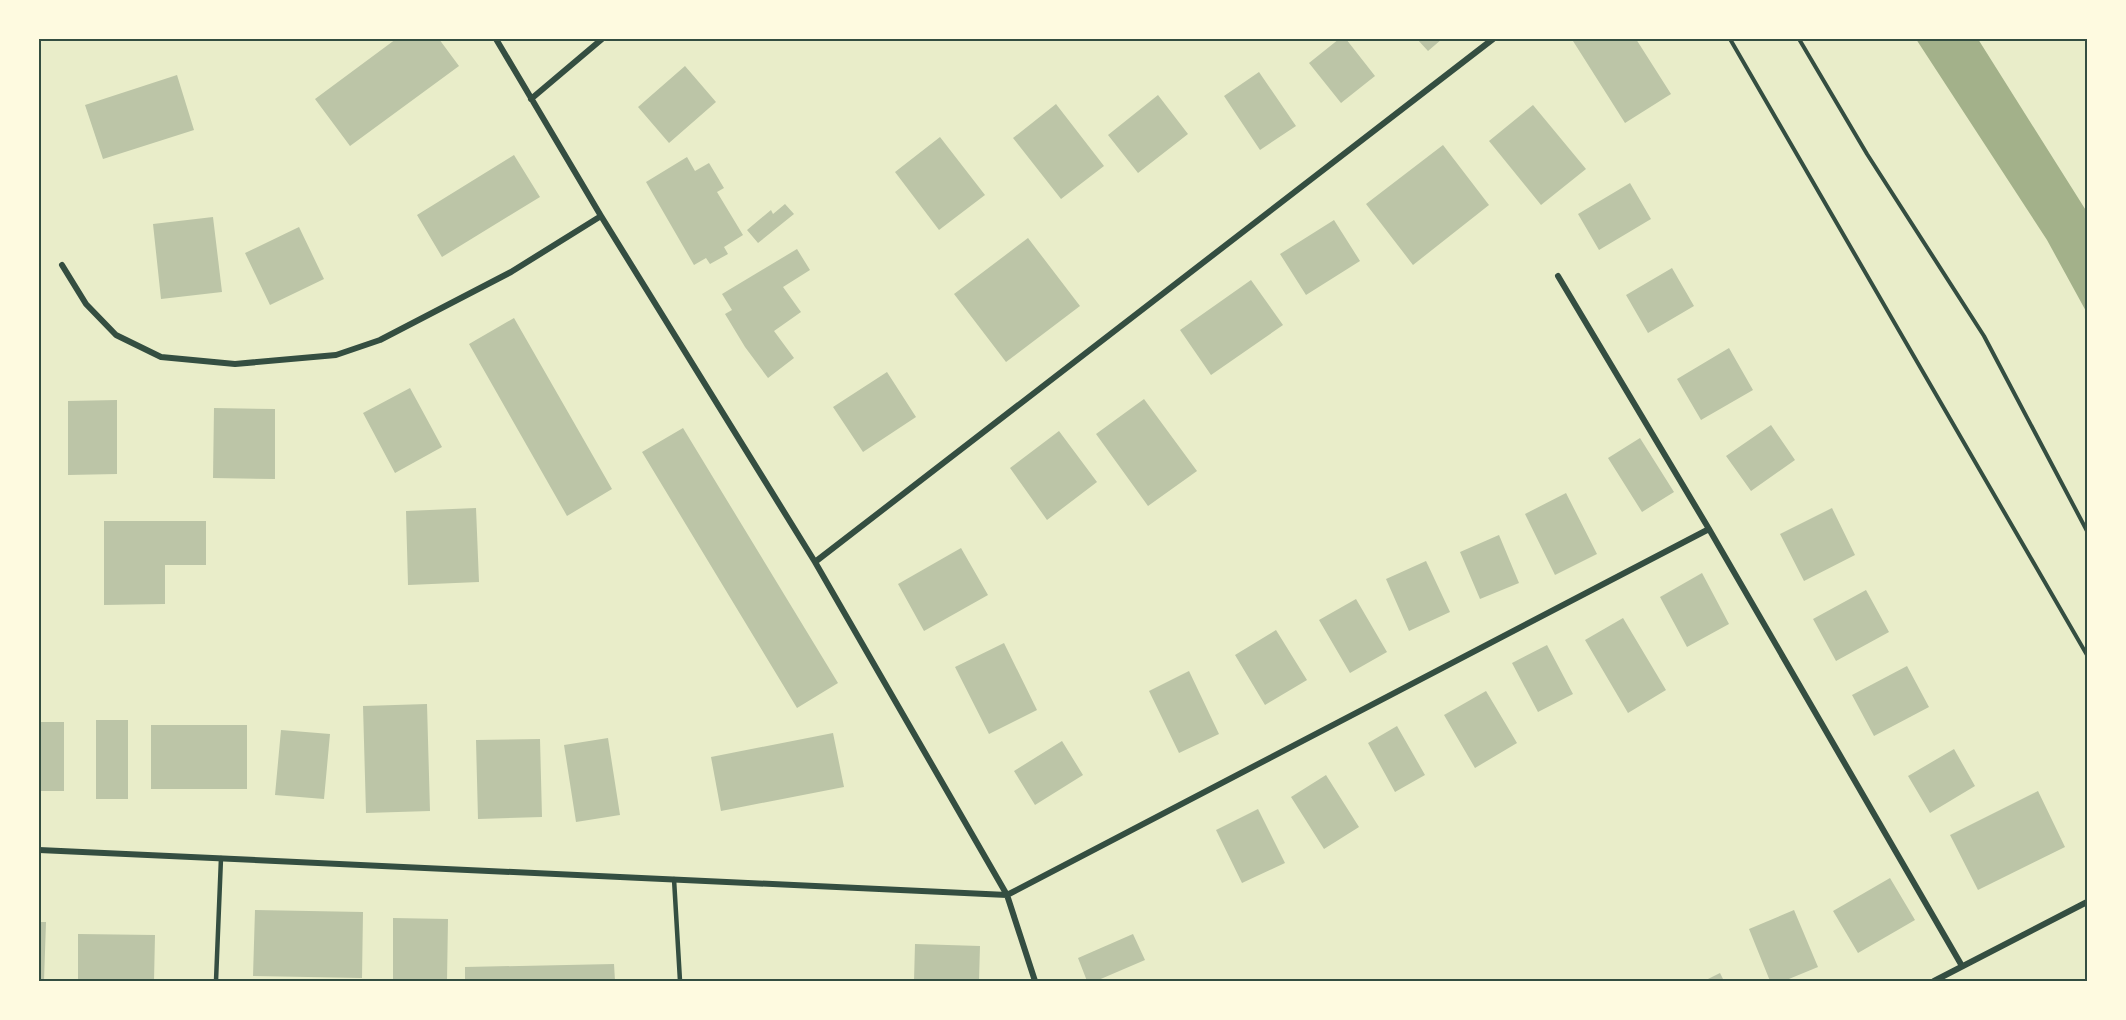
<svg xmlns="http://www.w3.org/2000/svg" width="2126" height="1020" font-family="Manrope,sans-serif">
	<rect width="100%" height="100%" fill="#e9edc9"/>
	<path fill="#a3b18a" d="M 1916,39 L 1978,39 L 2087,212 L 2087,313 L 2047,240 Z"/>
	<path fill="#bcc5a7" d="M 396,39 L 439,39 L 459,66 L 350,146 L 315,99 Z
		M 1339,39 L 1346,39 L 1375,76 L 1341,103 L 1309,63 Z
		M 1417,39 L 1442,39 L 1428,51 Z
		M 1576,39 L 1636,39 L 1671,94 L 1625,123 L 1573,41 Z
		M 685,66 L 716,102 L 669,143 L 638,107 Z
		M 1259,72 L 1296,126 L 1260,150 L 1224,96 Z
		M 177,75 L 194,130 L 103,159 L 85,105 Z
		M 1158,95 L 1188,134 L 1138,173 L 1108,135 Z
		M 1056,104 L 1104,166 L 1061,199 L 1013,138 Z
		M 1533,105 L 1586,169 L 1541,205 L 1489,141 Z
		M 940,137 L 985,195 L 939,230 L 895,172 Z
		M 1443,145 L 1489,205 L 1413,265 L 1366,204 Z
		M 514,155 L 540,197 L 442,257 L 417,215 Z
		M 687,157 L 695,171 L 709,163 L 724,188 L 717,192 L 743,235 L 724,247 L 728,254 L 710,264 L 706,258 L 694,265 L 646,182 Z
		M 1630,183 L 1651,219 L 1599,250 L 1578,214 Z
		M 785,204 L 794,214 L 758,243 L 747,230 L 771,210 L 773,214 Z
		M 213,217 L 222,292 L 161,299 L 153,224 Z
		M 1334,220 L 1360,261 L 1306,295 L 1280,254 Z
		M 299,227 L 324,279 L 270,305 L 245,253 Z
		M 1028,238 L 1080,306 L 1006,362 L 954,294 Z
		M 797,249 L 810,270 L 783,287 L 801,312 L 774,331 L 794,358 L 768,378 L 745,347 L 725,314 L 732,310 L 722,294 Z
		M 1672,268 L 1694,306 L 1648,333 L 1626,295 Z
		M 1251,280 L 1283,325 L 1211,375 L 1180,330 Z
		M 514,318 L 612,489 L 567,516 L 469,344 Z
		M 1729,348 L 1753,390 L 1701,420 L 1677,379 Z
		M 887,372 L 916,417 L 863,452 L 833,407 Z
		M 410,388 L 442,447 L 395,473 L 363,413 Z
		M 1144,399 L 1197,471 L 1148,506 L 1096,434 Z
		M 117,400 L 117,474 L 68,475 L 68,401 Z
		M 214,408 L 275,409 L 275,479 L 213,478 Z
		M 1771,425 L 1795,460 L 1751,491 L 1726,456 Z
		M 683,428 L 838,683 L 797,708 L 642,452 Z
		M 1059,431 L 1097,482 L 1047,520 L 1010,468 Z
		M 1640,438 L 1674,492 L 1642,512 L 1608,458 Z
		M 1566,493 L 1597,554 L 1555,575 L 1525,514 Z
		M 476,508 L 479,582 L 408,585 L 406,511 Z
		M 1832,508 L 1855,555 L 1804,581 L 1780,534 Z
		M 104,521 L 206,521 L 206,565 L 165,565 L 165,604 L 104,605 Z
		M 1499,535 L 1519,583 L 1480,599 L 1460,552 Z
		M 961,548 L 988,595 L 924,631 L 898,584 Z
		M 1426,561 L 1450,612 L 1409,631 L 1386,579 Z
		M 1702,573 L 1729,624 L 1687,647 L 1660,597 Z
		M 1866,590 L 1889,632 L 1836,661 L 1813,619 Z
		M 1356,599 L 1387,652 L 1350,673 L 1319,620 Z
		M 1623,618 L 1666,690 L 1628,713 L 1585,640 Z
		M 1276,630 L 1307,680 L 1265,705 L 1235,655 Z
		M 1004,643 L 1037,710 L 989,734 L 955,667 Z
		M 1547,645 L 1573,694 L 1538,712 L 1512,663 Z
		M 1907,666 L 1929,707 L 1874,736 L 1852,695 Z
		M 1189,671 L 1219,734 L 1179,753 L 1149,691 Z
		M 1486,691 L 1517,743 L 1475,768 L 1444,715 Z
		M 427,704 L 430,811 L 366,813 L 363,706 Z
		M 96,720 L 128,720 L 128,799 L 96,799 Z
		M 39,722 L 64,722 L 64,791 L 39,791 Z
		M 151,725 L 247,725 L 247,789 L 151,789 Z
		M 1397,726 L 1425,775 L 1395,792 L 1368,743 Z
		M 281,730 L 330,734 L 324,799 L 275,795 Z
		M 833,733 L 844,787 L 721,811 L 711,757 Z
		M 608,738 L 620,815 L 576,822 L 564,745 Z
		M 540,739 L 542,817 L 478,819 L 476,740 Z
		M 1062,741 L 1083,775 L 1035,805 L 1014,771 Z
		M 1954,749 L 1975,786 L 1930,813 L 1908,776 Z
		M 1326,775 L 1359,827 L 1324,849 L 1291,797 Z
		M 2038,791 L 2065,847 L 1978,890 L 1950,835 Z
		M 1258,809 L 1285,863 L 1242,883 L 1216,830 Z
		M 1890,878 L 1915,920 L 1858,953 L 1833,911 Z
		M 255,910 L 363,912 L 362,978 L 253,976 Z
		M 1794,910 L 1818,967 L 1784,981 L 1770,981 L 1749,929 Z
		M 393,918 L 448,919 L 447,981 L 393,981 Z
		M 39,922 L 46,922 L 44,981 L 39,981 Z
		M 78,934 L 155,935 L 154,981 L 78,981 Z
		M 1133,934 L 1145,960 L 1096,981 L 1087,981 L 1078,958 Z
		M 915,944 L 980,946 L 979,981 L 914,981 Z
		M 614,964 L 615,981 L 465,981 L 465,967 Z
		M 1720,973 L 1724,981 L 1704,981 Z"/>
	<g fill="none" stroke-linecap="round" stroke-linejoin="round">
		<path stroke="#344e41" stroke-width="4" d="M 1730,39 L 2087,655
			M 1799,39 L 1867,154 L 1984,336 L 2087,531"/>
		<path stroke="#344e41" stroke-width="4.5" d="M 674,879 L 680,981
			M 216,981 L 221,858"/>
		<path stroke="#344e41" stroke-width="6" d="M 496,39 L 601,216 L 815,562 L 1007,895 L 1035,981
			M 531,99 L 602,39
			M 62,265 L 86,304 L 116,335 L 161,357 L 235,364 L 336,355 L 380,340 L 511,272 L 601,216
			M 1558,276 L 1709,529 L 1962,966
			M 815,562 L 1493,39
			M 39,850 L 1007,895 L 1709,529
			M 1934,981 L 2087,902"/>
	</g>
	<rect width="2126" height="1020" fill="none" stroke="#fefae0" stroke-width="81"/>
	<rect x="40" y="40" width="2046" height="940" fill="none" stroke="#344e41" stroke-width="2"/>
</svg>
